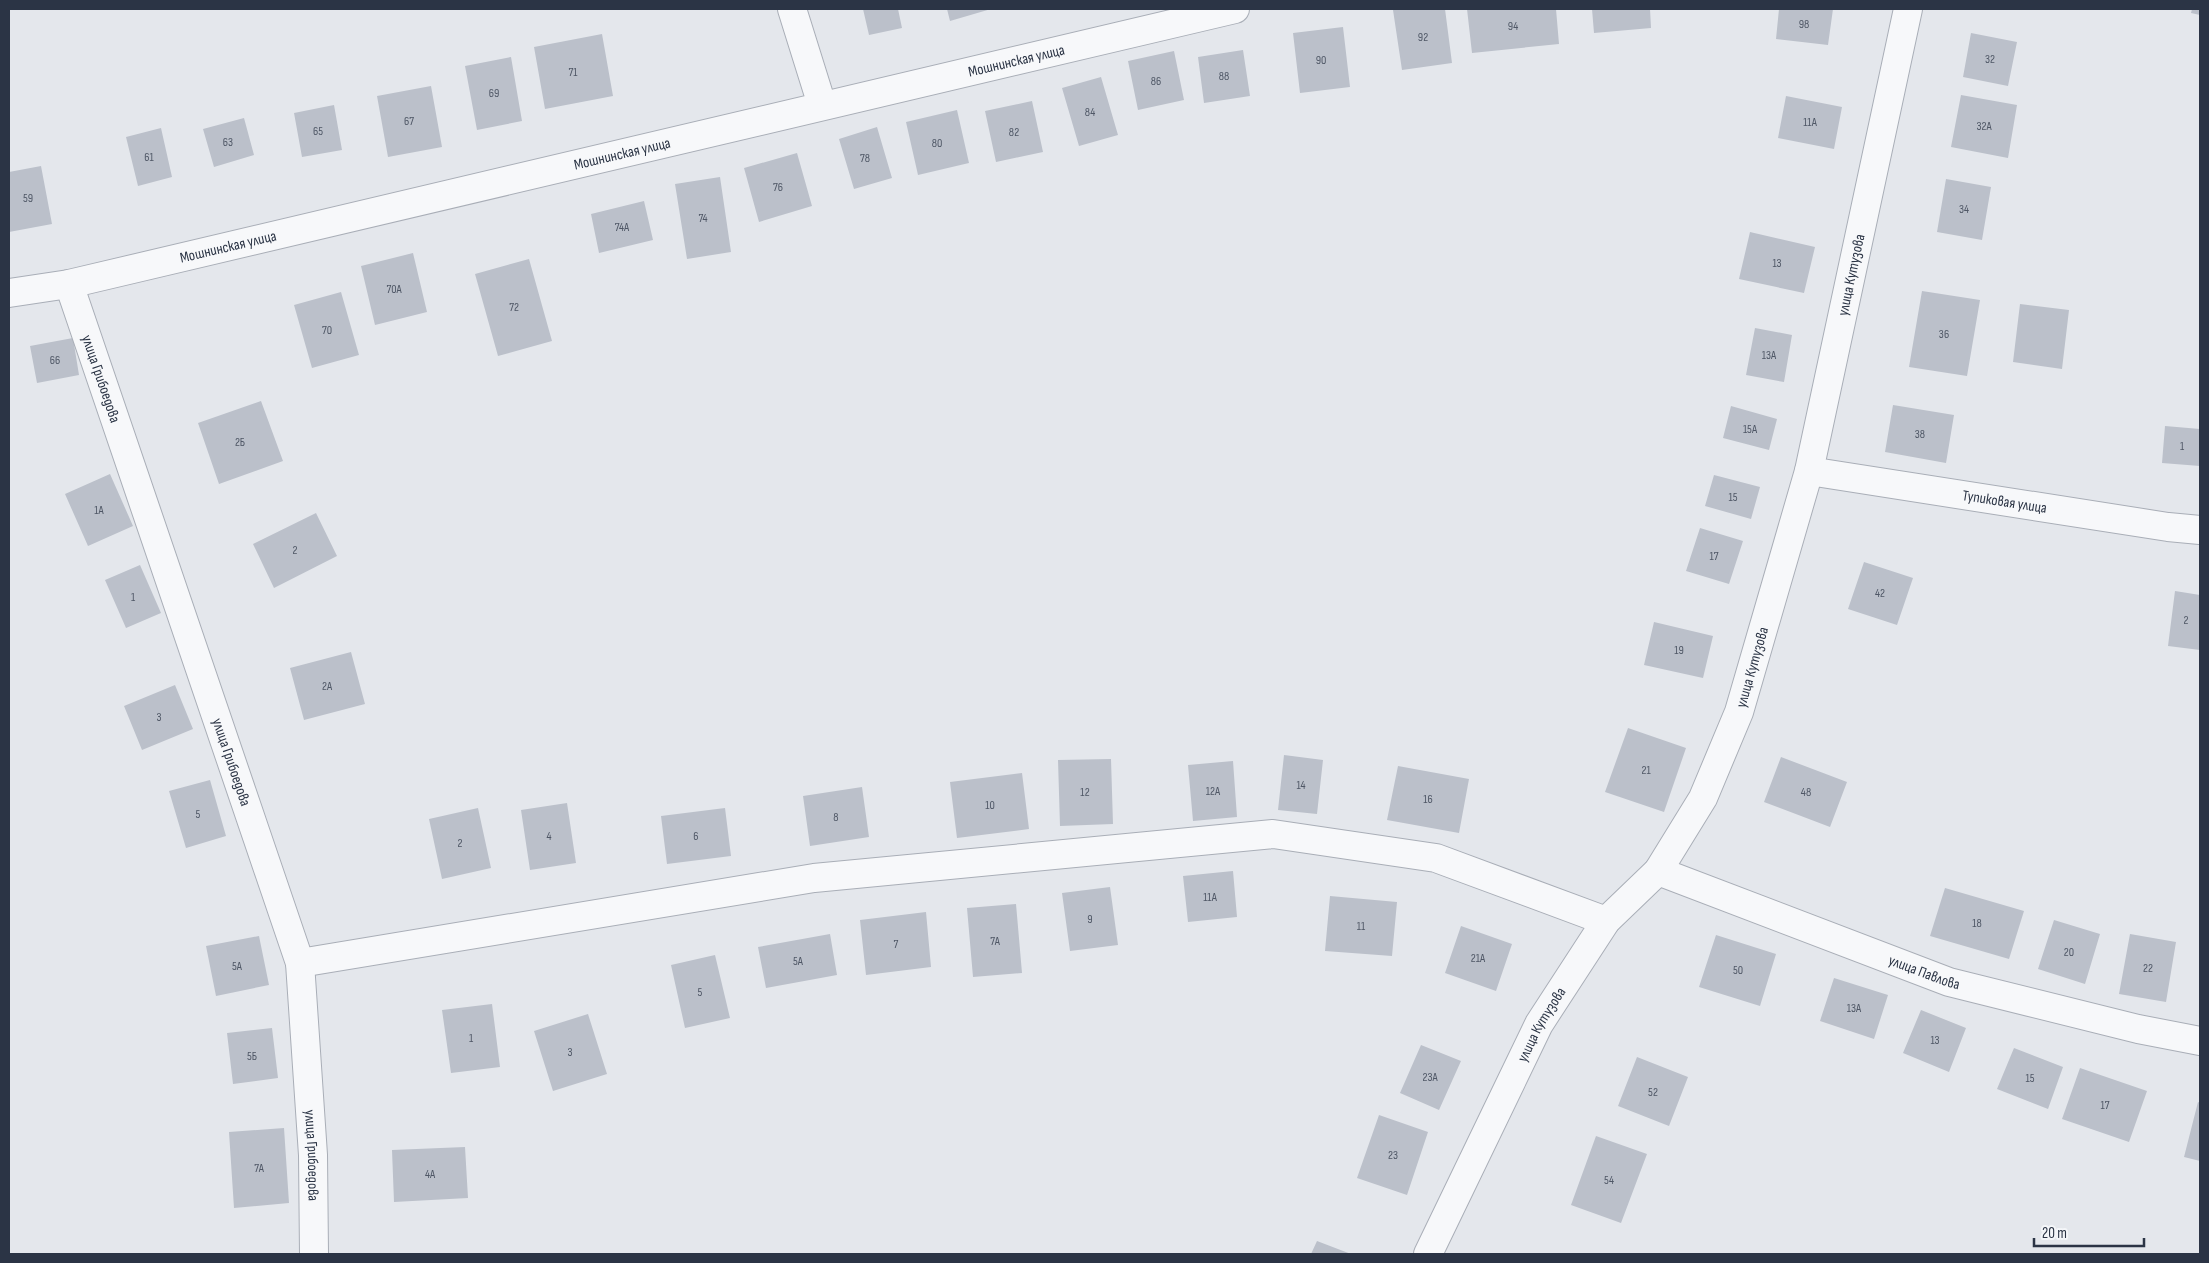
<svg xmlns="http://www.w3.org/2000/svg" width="2209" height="1263" font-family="'Sofia Sans Condensed',sans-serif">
	<rect width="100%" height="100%" fill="#e4e7ec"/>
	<path fill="#bbc0ca" d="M 863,9 L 898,9 L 902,28 L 869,35 Z
		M 947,9 L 991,9 L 950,21 Z
		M 1404,9 L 1445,9 L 1452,63 L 1402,70 L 1393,10 Z
		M 1467,9 L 1556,9 L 1559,44 L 1472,53 Z
		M 1592,9 L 1650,9 L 1651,28 L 1594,33 Z
		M 1779,9 L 1833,9 L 1828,45 L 1776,39 Z
		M 2192,9 L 2200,9 L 2200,15 L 2191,13 Z
		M 1343,27 L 1350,87 L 1300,93 L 1293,33 Z
		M 1971,33 L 2017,42 L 2008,86 L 1963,77 Z
		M 602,34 L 613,96 L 545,109 L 534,47 Z
		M 1243,50 L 1250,96 L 1204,103 L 1198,57 Z
		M 1174,51 L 1184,100 L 1138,110 L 1128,61 Z
		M 511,57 L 522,121 L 477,130 L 465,66 Z
		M 1101,77 L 1118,135 L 1079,146 L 1062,88 Z
		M 431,86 L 442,147 L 388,157 L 377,96 Z
		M 1961,95 L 2017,105 L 2008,158 L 1951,147 Z
		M 1786,96 L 1842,107 L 1834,149 L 1778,138 Z
		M 1032,101 L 1043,152 L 996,162 L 985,111 Z
		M 334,105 L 342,150 L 302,157 L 294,113 Z
		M 957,110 L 969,163 L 918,175 L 906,122 Z
		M 244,118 L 254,155 L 214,167 L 203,129 Z
		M 877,127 L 892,178 L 854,189 L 839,139 Z
		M 161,128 L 172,177 L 138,186 L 126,137 Z
		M 797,153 L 812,206 L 759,222 L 744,168 Z
		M 41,166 L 52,224 L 9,232 L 9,172 Z
		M 720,177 L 731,252 L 687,259 L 675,184 Z
		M 1946,179 L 1991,187 L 1982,240 L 1937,232 Z
		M 644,201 L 653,240 L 599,253 L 591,214 Z
		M 1750,232 L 1815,247 L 1804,293 L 1739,279 Z
		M 413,253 L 427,312 L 375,325 L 361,266 Z
		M 529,259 L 552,341 L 498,356 L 475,274 Z
		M 1922,291 L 1980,300 L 1967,376 L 1909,367 Z
		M 341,292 L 359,355 L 312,368 L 294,305 Z
		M 2020,304 L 2069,310 L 2062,369 L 2013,362 Z
		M 1755,328 L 1792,335 L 1784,382 L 1746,375 Z
		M 73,338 L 79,375 L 37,383 L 30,346 Z
		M 261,401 L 283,461 L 219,484 L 198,423 Z
		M 1893,405 L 1954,415 L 1946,463 L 1885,452 Z
		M 1731,406 L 1777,419 L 1769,450 L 1723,438 Z
		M 2165,426 L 2200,429 L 2200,466 L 2162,463 Z
		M 110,474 L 133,526 L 88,546 L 65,494 Z
		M 1714,475 L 1760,487 L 1751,519 L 1705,506 Z
		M 316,513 L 337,556 L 274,588 L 253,544 Z
		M 1700,528 L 1743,541 L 1729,584 L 1686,571 Z
		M 1864,562 L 1913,578 L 1897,625 L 1848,609 Z
		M 140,565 L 161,613 L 126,628 L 105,580 Z
		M 2175,591 L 2200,595 L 2200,650 L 2168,646 Z
		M 1654,622 L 1713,636 L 1703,678 L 1644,665 Z
		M 351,652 L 365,704 L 304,720 L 290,668 Z
		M 175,685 L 193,729 L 142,750 L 124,706 Z
		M 1628,728 L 1686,748 L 1664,812 L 1605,792 Z
		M 1284,755 L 1323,760 L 1317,814 L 1278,810 Z
		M 1781,757 L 1847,782 L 1830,827 L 1764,802 Z
		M 1111,759 L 1113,824 L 1060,826 L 1058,760 Z
		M 1233,761 L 1237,817 L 1193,821 L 1188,765 Z
		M 1398,766 L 1469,779 L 1459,833 L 1387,820 Z
		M 1022,773 L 1029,829 L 957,838 L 950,782 Z
		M 210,780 L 226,836 L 186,848 L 169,791 Z
		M 862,787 L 869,837 L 810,846 L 803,796 Z
		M 567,803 L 576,863 L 530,870 L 521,810 Z
		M 478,808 L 491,868 L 442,879 L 429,819 Z
		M 725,808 L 731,856 L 667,864 L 661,816 Z
		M 1233,871 L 1237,917 L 1188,922 L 1183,876 Z
		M 1110,887 L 1118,945 L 1070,951 L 1062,893 Z
		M 1945,888 L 2024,911 L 2009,959 L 1930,936 Z
		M 1330,896 L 1397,902 L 1392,956 L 1325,951 Z
		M 1016,904 L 1022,973 L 973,977 L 967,908 Z
		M 926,912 L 931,967 L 866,975 L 860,920 Z
		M 2054,920 L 2100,934 L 2085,984 L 2038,969 Z
		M 1461,926 L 1512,944 L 1496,991 L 1445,973 Z
		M 830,934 L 837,975 L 766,988 L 758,947 Z
		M 2130,934 L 2176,942 L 2166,1002 L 2119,994 Z
		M 1716,935 L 1776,954 L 1760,1006 L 1699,987 Z
		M 259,936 L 269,985 L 216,996 L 206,946 Z
		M 715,955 L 730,1018 L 685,1028 L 671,965 Z
		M 1834,978 L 1888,995 L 1874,1039 L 1820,1021 Z
		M 492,1004 L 500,1067 L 451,1073 L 442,1010 Z
		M 1921,1010 L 1966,1028 L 1949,1072 L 1903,1053 Z
		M 588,1014 L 607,1074 L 553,1091 L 534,1031 Z
		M 272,1028 L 278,1078 L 233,1084 L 227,1033 Z
		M 1421,1045 L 1461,1061 L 1439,1110 L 1400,1093 Z
		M 2014,1048 L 2063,1067 L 2048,1109 L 1997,1089 Z
		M 1637,1057 L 1688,1077 L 1669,1126 L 1618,1106 Z
		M 2080,1068 L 2147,1091 L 2129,1142 L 2062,1119 Z
		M 2198,1102 L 2200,1103 L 2200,1161 L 2184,1157 Z
		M 1379,1115 L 1428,1132 L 1407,1195 L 1357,1178 Z
		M 284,1128 L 289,1203 L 234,1208 L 229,1132 Z
		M 1596,1136 L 1647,1154 L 1621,1223 L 1571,1205 Z
		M 465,1147 L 468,1198 L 394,1202 L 392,1150 Z
		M 1317,1241 L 1351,1254 L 1311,1254 Z"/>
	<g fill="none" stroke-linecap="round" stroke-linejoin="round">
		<defs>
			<g id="street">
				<path d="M 792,9 L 822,105"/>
				<path id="s1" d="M 69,284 L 300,963 L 313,1155 L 314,1254"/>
				<path id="s2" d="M 9,293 L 69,284 L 1235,9"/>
				<path id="s3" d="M 1809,471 L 2168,527 L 2200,530"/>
				<path id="s4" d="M 1658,871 L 1949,982 L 2138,1029 L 2200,1041"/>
				<path d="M 300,963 L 814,878 L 1273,834 L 1436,858 L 1606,921"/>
				<path id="s5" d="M 1428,1254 L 1539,1024 L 1606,921 L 1658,871 L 1703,798 L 1739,712 L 1809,471 L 1908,9"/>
			</g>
		</defs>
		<use href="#street" stroke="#a9aeb7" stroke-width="30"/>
		<use href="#street" stroke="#f7f8fa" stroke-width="28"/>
	</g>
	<g text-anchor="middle" stroke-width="4" stroke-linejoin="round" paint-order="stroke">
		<g font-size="12" fill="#4f5766">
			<text x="1804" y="28">98</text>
			<text x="1513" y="30">94</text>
			<text x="1423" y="41">92</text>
			<text x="1990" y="63">32</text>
			<text x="1321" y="64">90</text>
			<text x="573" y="76">71</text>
			<text x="1224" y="80">88</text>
			<text x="1156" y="85">86</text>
			<text x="494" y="97">69</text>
			<text x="1090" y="116">84</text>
			<text x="409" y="125">67</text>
			<text x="1810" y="126">11А</text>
			<text x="1984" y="130">32А</text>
			<text x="318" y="135">65</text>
			<text x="1014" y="136">82</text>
			<text x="228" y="146">63</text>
			<text x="937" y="147">80</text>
			<text x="149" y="161">61</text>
			<text x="865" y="162">78</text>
			<text x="778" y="191">76</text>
			<text x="28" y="202">59</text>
			<text x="1964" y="213">34</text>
			<text x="703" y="222">74</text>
			<text x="622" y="231">74А</text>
			<text x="1777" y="267">13</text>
			<text x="394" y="293">70А</text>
			<text x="514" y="311">72</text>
			<text x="327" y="334">70</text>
			<text x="1944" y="338">36</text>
			<text x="1769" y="359">13А</text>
			<text x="55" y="364">66</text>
			<text x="1750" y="433">15А</text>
			<text x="1920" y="438">38</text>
			<text x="240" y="446">2Б</text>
			<text x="2182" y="450">1</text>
			<text x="1733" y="501">15</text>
			<text x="99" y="514">1А</text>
			<text x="295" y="554">2</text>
			<text x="1714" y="560">17</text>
			<text x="1880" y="597">42</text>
			<text x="133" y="601">1</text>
			<text x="2186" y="624">2</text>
			<text x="1679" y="654">19</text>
			<text x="327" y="690">2А</text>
			<text x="159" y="721">3</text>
			<text x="1646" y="774">21</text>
			<text x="1301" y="789">14</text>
			<text x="1213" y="795">12А</text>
			<text x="1085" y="796">12</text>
			<text x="1806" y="796">48</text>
			<text x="1428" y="803">16</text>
			<text x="990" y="809">10</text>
			<text x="198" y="818">5</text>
			<text x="836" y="821">8</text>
			<text x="549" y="840">4</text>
			<text x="696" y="840">6</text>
			<text x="460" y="847">2</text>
			<text x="1210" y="901">11А</text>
			<text x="1090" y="923">9</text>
			<text x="1977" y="927">18</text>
			<text x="1361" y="930">11</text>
			<text x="995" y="945">7А</text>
			<text x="896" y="948">7</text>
			<text x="2069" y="956">20</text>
			<text x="1478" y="962">21А</text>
			<text x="798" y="965">5А</text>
			<text x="237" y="970">5А</text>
			<text x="2148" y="972">22</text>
			<text x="1738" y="974">50</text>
			<text x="700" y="996">5</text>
			<text x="1854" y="1012">13А</text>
			<text x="471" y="1042">1</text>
			<text x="1935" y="1044">13</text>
			<text x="570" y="1056">3</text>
			<text x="252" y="1060">5Б</text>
			<text x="1430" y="1081">23А</text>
			<text x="2030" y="1082">15</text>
			<text x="1653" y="1096">52</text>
			<text x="2105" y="1109">17</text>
			<text x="1393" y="1159">23</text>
			<text x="259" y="1172">7А</text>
			<text x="430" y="1178">4А</text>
			<text x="1609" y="1184">54</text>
		</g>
		<g font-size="15" fill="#2b3445" stroke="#f4f6f9">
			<text dy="5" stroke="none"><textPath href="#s2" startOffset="1034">Мошнинская улица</textPath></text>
			<text dy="5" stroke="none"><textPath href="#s2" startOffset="629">Мошнинская улица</textPath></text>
			<text dy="5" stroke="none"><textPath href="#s2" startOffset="224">Мошнинская улица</textPath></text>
			<text dy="5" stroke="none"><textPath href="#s5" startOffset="1081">улица Кутузова</textPath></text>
			<text dy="5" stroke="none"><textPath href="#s1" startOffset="100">улица Грибоедова</textPath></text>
			<text dy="5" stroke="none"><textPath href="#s3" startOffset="198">Тупиковая улица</textPath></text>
			<text dy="5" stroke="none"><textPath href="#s5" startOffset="676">улица Кутузова</textPath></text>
			<text dy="5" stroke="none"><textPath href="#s1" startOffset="505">улица Грибоедова</textPath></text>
			<text dy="5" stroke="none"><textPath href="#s4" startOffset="285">улица Павлова</textPath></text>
			<text dy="5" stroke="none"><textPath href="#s5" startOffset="256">улица Кутузова</textPath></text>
			<text dy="5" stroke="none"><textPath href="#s1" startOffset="910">улица Грибоедова</textPath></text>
		</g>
	</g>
	<rect width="2209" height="1263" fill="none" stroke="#2b3445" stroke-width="20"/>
	<path d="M2034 1238v8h110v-8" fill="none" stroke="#2b3445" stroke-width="2.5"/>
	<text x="2042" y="1238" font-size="15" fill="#2b3445" stroke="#f4f6f9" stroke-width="4" paint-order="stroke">20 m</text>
</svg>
